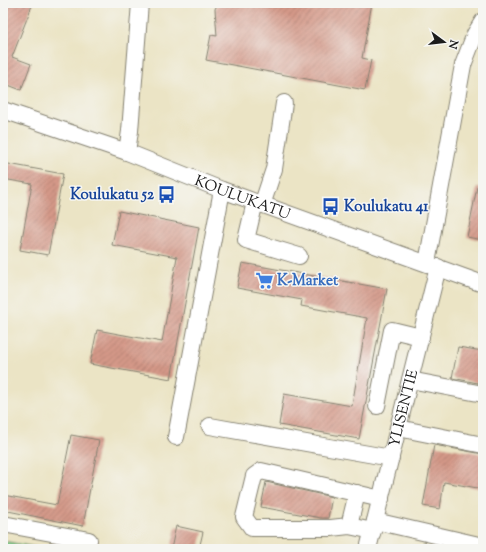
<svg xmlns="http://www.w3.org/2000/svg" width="486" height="552" font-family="'Sorts Mill Goudy',serif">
	<defs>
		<pattern id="park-dots" width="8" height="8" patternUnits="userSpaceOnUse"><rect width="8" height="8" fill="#88d492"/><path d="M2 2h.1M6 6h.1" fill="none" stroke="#75b57d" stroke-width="1.8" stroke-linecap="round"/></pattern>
		<pattern id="building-hatch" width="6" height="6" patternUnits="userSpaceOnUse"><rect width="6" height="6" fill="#d49888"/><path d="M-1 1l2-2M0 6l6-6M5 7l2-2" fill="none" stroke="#ab7b6e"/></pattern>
	</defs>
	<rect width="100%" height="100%" fill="#f6f6f2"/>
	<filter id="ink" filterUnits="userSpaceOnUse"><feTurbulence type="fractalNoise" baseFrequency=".025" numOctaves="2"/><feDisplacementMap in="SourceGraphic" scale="8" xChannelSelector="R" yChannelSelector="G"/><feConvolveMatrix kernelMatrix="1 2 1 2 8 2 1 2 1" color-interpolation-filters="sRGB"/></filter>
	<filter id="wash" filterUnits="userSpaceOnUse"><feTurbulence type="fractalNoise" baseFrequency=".012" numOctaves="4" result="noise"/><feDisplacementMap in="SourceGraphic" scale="16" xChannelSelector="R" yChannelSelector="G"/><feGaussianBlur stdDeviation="0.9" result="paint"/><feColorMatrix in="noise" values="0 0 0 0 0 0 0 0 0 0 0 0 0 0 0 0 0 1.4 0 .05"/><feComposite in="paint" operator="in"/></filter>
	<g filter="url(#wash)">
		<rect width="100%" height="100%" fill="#ebe4c5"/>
		<path fill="url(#park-dots)" stroke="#527857" d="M 3,541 L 45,549 L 3,549 Z"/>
		<g id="blocks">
			<path fill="url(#building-hatch)" d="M 3,3 L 33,3 L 12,57 L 31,64 L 21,90 L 3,83 Z
				M 218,3 L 372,3 L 362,58 L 371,60 L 365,90 L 206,60 L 211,35 L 217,36 L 215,9 Z
				M 3,163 L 63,174 L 48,255 L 20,250 L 32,184 L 3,179 Z
				M 477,187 L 483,187 L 483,240 L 467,237 Z
				M 119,211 L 199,227 L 171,379 L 90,364 L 97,330 L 162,342 L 177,257 L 112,245 Z
				M 242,263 L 387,289 L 359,439 L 279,425 L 284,394 L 352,406 L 367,318 L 301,306 L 302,300 L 237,288 Z
				M 458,347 L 483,351 L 483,384 L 452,378 Z
				M 71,435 L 99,440 L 83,526 L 3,510 L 3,495 L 57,505 Z
				M 434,445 L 483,454 L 483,489 L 444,482 L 440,509 L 423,506 Z
				M 266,482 L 332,497 L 328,518 L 321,518 L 261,507 Z
				M 176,526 L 203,532 L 199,549 L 171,549 Z"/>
		</g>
	</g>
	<g filter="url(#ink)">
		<use href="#blocks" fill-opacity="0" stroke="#848070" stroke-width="1"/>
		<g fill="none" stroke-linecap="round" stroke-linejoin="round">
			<defs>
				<g id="minor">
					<path id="s1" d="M 3,110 L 127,152 L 222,190 L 483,284"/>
					<path d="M 127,152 L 130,131 L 140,3"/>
					<path d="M 255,202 L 246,240 L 299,256"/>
					<path d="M 262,205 L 274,169 L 284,103"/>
					<path d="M 427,263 L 463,65 L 475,34 L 483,21"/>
					<path d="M 410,380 L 483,394"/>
					<path d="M 377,406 L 392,330 L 421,337"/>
					<path d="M 210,426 L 391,458"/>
					<path d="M 398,428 L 483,445"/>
					<path d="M 176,437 L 222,190"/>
					<path d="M 375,521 L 483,546"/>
					<path d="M 3,524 L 89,540"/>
					<path d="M 349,526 L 357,493"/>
					<path d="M 373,531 L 349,526 L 331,528 L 252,528 L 244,517 L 254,476 L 261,471 L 381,499"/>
					<path id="s2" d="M 368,549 L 438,267"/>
				</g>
			</defs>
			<use href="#minor" stroke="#848070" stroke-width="18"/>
			<use href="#minor" stroke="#fff" stroke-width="16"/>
		</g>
	</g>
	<defs>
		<symbol id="bus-bare" viewBox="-9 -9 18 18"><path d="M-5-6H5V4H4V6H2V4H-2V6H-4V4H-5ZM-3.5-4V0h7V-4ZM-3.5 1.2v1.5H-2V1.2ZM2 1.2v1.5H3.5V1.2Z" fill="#1a4fb4" stroke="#f6f6f2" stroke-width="2.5" paint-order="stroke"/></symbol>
		<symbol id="supermarket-bare" viewBox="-9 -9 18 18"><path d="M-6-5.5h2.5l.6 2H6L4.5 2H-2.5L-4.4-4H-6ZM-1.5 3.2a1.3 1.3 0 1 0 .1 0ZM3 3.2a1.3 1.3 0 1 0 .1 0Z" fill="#3f7fe0" stroke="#f6f6f2" stroke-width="2.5" paint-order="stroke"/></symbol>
	</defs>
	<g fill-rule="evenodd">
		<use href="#bus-bare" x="154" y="182" width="25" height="25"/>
		<use href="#bus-bare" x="318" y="194" width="25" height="25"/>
		<use href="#supermarket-bare" x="252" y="268" width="25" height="25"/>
	</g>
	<g text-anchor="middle" stroke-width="3" stroke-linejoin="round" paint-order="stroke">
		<g font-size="15" font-weight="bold" fill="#164399" stroke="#f6f6f2" text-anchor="end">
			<text x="154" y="199">Koulukatu 52</text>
			<text x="344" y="211" text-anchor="start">Koulukatu 41</text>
		</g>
		<g font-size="15" fill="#1c1c1c" stroke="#f6f6f2">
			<text dy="5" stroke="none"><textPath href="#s1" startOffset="255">KOULUKATU</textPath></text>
			<text dy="5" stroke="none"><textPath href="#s2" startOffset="145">YLISENTIE</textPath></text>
		</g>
		<g font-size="15" font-weight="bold" fill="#366cbe" stroke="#f6f6f2" text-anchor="start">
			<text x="277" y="285">K-Market</text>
		</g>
	</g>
	<rect width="486" height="552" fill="none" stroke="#f6f6f2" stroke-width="16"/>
	<g transform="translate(444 42) rotate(105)" stroke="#f6f6f2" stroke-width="3" paint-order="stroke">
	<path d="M0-3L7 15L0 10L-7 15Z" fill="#1c1c1c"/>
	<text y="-6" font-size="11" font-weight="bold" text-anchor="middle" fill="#1c1c1c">N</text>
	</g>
</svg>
